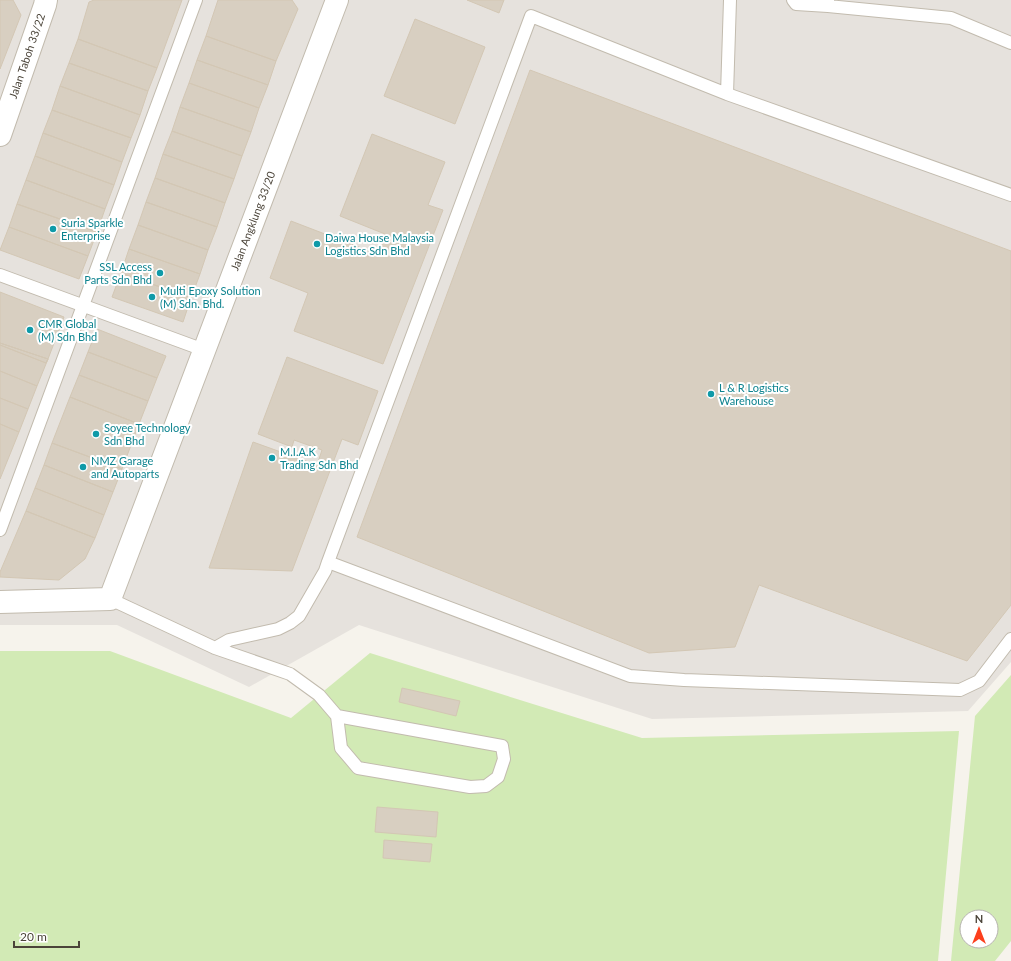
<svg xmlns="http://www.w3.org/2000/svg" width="1011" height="961" font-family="Lato,sans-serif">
	<rect width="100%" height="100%" fill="#f6f3ec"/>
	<path fill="#e6e2dd" d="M 0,0 L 1011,0 L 1011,662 L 968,711 L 652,719 L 359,625 L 249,687 L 117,625 L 0,625 Z"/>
	<path fill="#d2eab5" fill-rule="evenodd" d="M 0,651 L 110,651 L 291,718 L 370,653 L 642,738 L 959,731 L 938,961 L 0,961 Z
		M 1011,675 L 1011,941 L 995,961 L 951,961 L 975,716 ZM 967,917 L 991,917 L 991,941 L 967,941 Z"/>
	<path fill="#d8cfc1" stroke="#d3c7b4" d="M 0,0 L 13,0 L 21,15 L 0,69 Z
		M 94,0 L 182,0 L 157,68 L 78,39 L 89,2 Z
		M 218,0 L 292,0 L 298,9 L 276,61 L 206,36 Z
		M 467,0 L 504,0 L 499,13 Z
		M 415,19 L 485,47 L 455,124 L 384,96 Z
		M 206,36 L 276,61 L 268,85 L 197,60 Z
		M 78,39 L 157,68 L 148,91 L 69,63 Z
		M 197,60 L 268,85 L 259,108 L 189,83 Z
		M 69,63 L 148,91 L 140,115 L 60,86 Z
		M 530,70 L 1011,251 L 1011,605 L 967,661 L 759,585 L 735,647 L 649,653 L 357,537 Z
		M 189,83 L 259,108 L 251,132 L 180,107 Z
		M 60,86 L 140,115 L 131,138 L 52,110 Z
		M 180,107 L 251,132 L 242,156 L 172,131 Z
		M 52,110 L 131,138 L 122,162 L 43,133 Z
		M 172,131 L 242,156 L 234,179 L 163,154 Z
		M 43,133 L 122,162 L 114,185 L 35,156 Z
		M 372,134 L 445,162 L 428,205 L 443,210 L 383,364 L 294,331 L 308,293 L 270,278 L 291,221 L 377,254 L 385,234 L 340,216 Z
		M 163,154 L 234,179 L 225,203 L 155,178 Z
		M 35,156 L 114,185 L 105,209 L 26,180 Z
		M 155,178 L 225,203 L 217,227 L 146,202 Z
		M 26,180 L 105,209 L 97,232 L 17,204 Z
		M 146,202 L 217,227 L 208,250 L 138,225 Z
		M 17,204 L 97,232 L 88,256 L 9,227 Z
		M 138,225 L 208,250 L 200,274 L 129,249 Z
		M 9,227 L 88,256 L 79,279 L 0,250 Z
		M 129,249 L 200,274 L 191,298 L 121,273 Z
		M 121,273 L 191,298 L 183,322 L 112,297 Z
		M 0,292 L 64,317 L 48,359 L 0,343 Z
		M 97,329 L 166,356 L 157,378 L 88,352 Z
		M 0,343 L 48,359 L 46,363 L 0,345 Z
		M 0,345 L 46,363 L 48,359 L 37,386 L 0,371 Z
		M 88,352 L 157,378 L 148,401 L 79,375 Z
		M 287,357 L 378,391 L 358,445 L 342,439 L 292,571 L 209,568 L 253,442 L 317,465 L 322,450 L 294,440 L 292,447 L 258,434 Z
		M 0,371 L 37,386 L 28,409 L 0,398 Z
		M 79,375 L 148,401 L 139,424 L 70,397 Z
		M 70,397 L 139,424 L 122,469 L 52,443 Z
		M 0,398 L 28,409 L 19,432 L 0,424 Z
		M 0,424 L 19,432 L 0,479 Z
		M 52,443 L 122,469 L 113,492 L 44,465 Z
		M 44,465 L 113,492 L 104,515 L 35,488 Z
		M 35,488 L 104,515 L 95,538 L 26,511 Z
		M 26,511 L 95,538 L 85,559 L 59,580 L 0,577 L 0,572 Z
		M 402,688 L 460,701 L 456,716 L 399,702 Z
		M 377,807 L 438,812 L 436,837 L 375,832 Z
		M 384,840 L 432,844 L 430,862 L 383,858 Z"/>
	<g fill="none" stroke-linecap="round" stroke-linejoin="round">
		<defs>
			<path id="service" d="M 793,0 L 796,4 L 828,6
				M 828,0 L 828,6 L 951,18 L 1011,43
				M 727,94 L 730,0
				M 1011,195 L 727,94 L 531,16 L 328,562 L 630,676 L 684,680 L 960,690 L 979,681 L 1011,639
				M 0,275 L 204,350
				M 0,530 L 196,0
				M 110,599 L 215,648 L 290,674 L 319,695 L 337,716 L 341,748 L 358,768 L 470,787 L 486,786 L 498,777 L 504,759 L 502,746 L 337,716
				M 215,648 L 229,640 L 278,629 L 290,623 L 299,616 L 325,571 L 328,562"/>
			<path id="minor" d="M 0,135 L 45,5 L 46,0
				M 0,602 L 110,599 L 337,0"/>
		</defs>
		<use href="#service" stroke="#c2bbae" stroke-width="14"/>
		<use href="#minor" stroke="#c2bbae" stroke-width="24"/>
		<use href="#service" stroke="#fff" stroke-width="12"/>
		<use href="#minor" stroke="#fff" stroke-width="22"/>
	</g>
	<g fill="#0f9aa8" stroke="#fff" stroke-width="1.5">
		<circle cx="53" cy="229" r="4"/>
		<circle cx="317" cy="244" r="4"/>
		<circle cx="160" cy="273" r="4"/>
		<circle cx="152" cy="297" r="4"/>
		<circle cx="30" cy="330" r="4"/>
		<circle cx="711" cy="394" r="4"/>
		<circle cx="96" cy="434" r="4"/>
		<circle cx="272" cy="458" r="4"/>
		<circle cx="83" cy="467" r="4"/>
	</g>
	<g text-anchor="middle" stroke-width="4" stroke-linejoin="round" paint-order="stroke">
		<g font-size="11" fill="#4b4439" stroke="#fff">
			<text transform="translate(27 56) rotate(-71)" y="4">Jalan Taboh 33/22</text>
			<text transform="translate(253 221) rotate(-69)" y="4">Jalan Angklung 33/20</text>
		</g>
		<g font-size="11" fill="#0d838f" stroke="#fff" text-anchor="start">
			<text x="61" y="227">Suria Sparkle<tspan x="61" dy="13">Enterprise</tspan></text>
			<text x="325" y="242">Daiwa House Malaysia<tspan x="325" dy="13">Logistics Sdn Bhd</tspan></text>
			<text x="152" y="271" text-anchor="end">SSL Access<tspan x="152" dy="13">Parts Sdn Bhd</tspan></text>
			<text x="160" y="295">Multi Epoxy Solution<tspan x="160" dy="13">(M) Sdn. Bhd.</tspan></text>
			<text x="38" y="328">CMR Global<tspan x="38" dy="13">(M) Sdn Bhd</tspan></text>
			<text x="719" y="392">L &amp; R Logistics<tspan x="719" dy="13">Warehouse</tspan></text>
			<text x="104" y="432">Soyee Technology<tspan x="104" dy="13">Sdn Bhd</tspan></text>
			<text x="280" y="456">M.I.A.K<tspan x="280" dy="13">Trading Sdn Bhd</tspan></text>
			<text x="91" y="465">NMZ Garage<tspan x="91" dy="13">and Autoparts</tspan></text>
		</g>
	</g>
	<g transform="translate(979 929)"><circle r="19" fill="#ffffff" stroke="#b7b4b0"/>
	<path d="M0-3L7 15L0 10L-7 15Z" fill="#fc3f1d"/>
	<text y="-6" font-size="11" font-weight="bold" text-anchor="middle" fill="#4b4439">N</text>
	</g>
	<path d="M14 941v6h65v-6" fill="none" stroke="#4b4439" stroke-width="2"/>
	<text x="20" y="941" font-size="12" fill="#4b4439" stroke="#ffffff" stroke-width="3" paint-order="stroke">20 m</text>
</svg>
